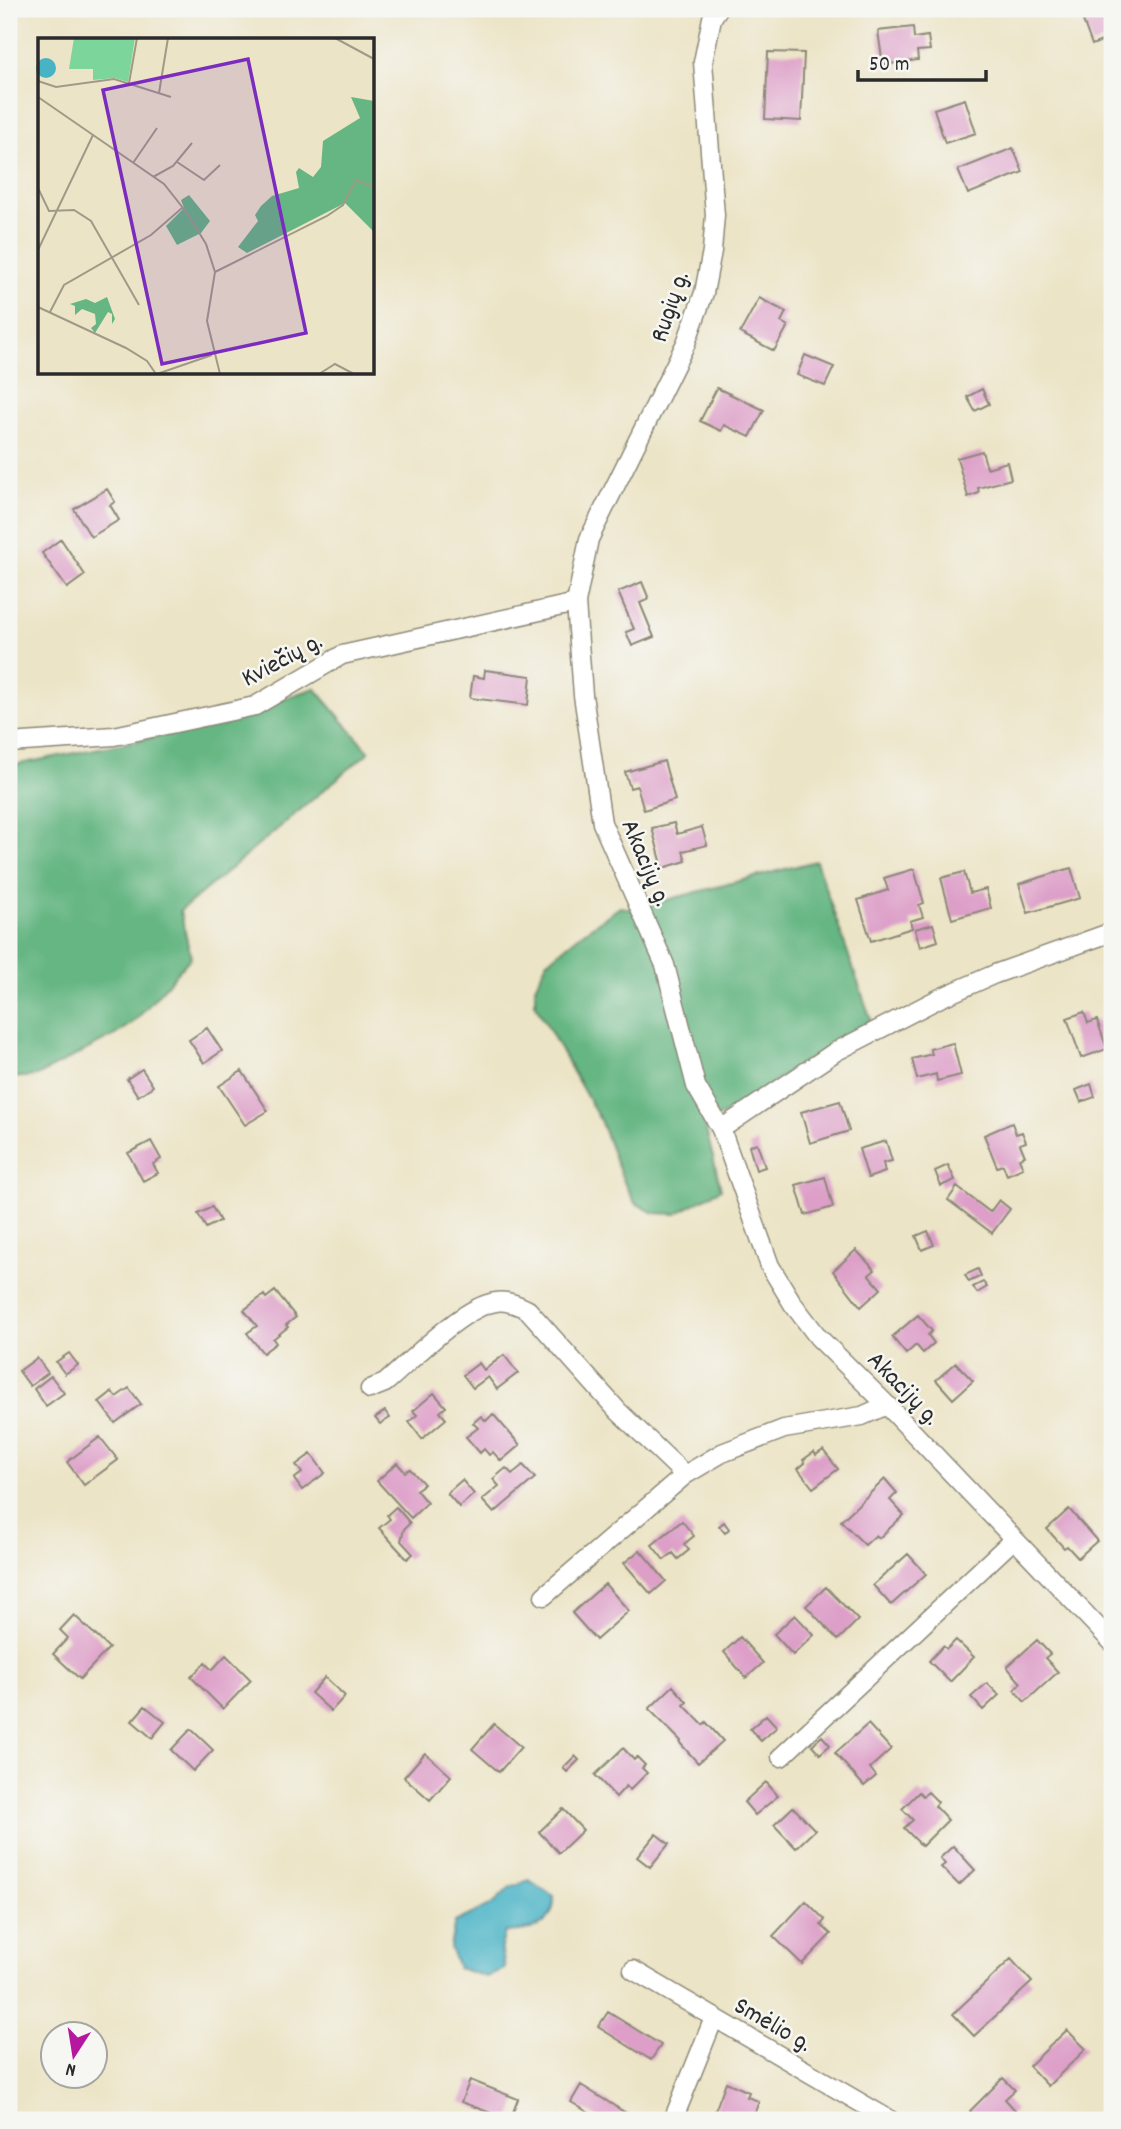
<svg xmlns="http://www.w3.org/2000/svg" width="1121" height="2129" font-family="Dekko,sans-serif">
	<rect width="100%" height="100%" fill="#f6f6f2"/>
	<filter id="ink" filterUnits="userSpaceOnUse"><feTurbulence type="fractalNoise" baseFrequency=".0143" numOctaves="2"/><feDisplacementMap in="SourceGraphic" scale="14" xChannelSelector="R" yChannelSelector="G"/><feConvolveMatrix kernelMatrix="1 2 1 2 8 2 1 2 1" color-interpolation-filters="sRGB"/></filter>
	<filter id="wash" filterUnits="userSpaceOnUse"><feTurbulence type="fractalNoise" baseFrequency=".00686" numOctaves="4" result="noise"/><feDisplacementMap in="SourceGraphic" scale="28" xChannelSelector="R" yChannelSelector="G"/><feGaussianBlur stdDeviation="1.57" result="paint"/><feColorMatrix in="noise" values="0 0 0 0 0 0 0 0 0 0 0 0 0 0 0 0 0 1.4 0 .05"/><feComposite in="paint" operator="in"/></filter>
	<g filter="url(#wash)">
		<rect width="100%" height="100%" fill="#ece4c6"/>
		<path fill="#65b682" stroke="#487056" stroke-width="2" d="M 315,688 L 369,752 L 180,911 L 191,957 L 136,1020 L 115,1035 L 37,1076 L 9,1078 L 9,766 L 190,730 Z
			M 816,861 L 871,1020 L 705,1126 L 721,1189 L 676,1214 L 654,1213 L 635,1203 L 623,1180 L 600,1120 L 535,1004 L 535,987 L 547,962 L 581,934 L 620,907 L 632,909 Z"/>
		<path fill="#49b3c6" stroke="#3a6f78" stroke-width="2" d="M 529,1880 L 554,1896 C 555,1928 531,1931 505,1932 L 501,1947 L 505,1968 L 486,1977 L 458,1968 L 450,1947 L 455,1922 L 493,1904 L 510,1887 Z"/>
		<g id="blocks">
			<path fill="#dd9ec8" d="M 1098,9 L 1112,9 L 1112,37 L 1092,45 L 1081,15 Z
				M 913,27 L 914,38 L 928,36 L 930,50 L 917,51 L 918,60 L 883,65 L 878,31 Z
				M 768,52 L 804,53 L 801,121 L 765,119 Z
				M 965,99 L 976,133 L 945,143 L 934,109 Z
				M 1013,148 L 1023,172 L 968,194 L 958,170 Z
				M 759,298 L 786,312 L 781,322 L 788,326 L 774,351 L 740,333 Z
				M 805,355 L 834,367 L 825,386 L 797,375 Z
				M 717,388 L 764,410 L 750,437 L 724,425 L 721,431 L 700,421 Z
				M 982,389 L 989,404 L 975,411 L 967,397 Z
				M 982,451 L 987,468 L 1007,462 L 1011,479 L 978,488 L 979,493 L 968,497 L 957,458 Z
				M 107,489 L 115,502 L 110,505 L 119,520 L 91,537 L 74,509 Z
				M 61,539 L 85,575 L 67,588 L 42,553 Z
				M 642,582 L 649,599 L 640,603 L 654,637 L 632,646 L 626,632 L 634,629 L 618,592 Z
				M 485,670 L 531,676 L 528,705 L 470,698 L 473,676 L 484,678 Z
				M 664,761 L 675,800 L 644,810 L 637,786 L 630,788 L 625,772 Z
				M 674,823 L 677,834 L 702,827 L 707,845 L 683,851 L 686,861 L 663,868 L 652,828 Z
				M 1071,868 L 1080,898 L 1028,913 L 1019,884 Z
				M 914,869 L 924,903 L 919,905 L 923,917 L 910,921 L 912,928 L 871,941 L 858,900 L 888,890 L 884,878 Z
				M 964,872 L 970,893 L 986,889 L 991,908 L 952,919 L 941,878 Z
				M 933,924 L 938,941 L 920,947 L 915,929 Z
				M 1084,1012 L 1088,1023 L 1097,1020 L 1107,1049 L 1081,1058 L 1067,1018 Z
				M 207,1028 L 222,1051 L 204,1063 L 189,1040 Z
				M 953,1043 L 961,1075 L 937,1081 L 936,1074 L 917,1079 L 912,1059 L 932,1054 L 930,1049 Z
				M 142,1069 L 153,1086 L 138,1096 L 127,1079 Z
				M 242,1071 L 268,1111 L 245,1125 L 219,1086 Z
				M 1091,1084 L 1095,1097 L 1081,1102 L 1076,1090 Z
				M 840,1101 L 849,1131 L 810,1143 L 801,1112 Z
				M 1012,1123 L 1016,1134 L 1022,1132 L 1026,1142 L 1020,1144 L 1025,1156 L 1019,1158 L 1023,1168 L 1007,1175 L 1003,1165 L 997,1167 L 984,1135 Z
				M 151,1141 L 161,1159 L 153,1164 L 158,1173 L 143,1181 L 128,1153 Z
				M 886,1141 L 892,1161 L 883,1163 L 885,1172 L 868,1178 L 859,1149 Z
				M 757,1143 L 765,1167 L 756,1170 L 749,1146 Z
				M 948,1165 L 955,1180 L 941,1186 L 935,1171 Z
				M 825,1177 L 833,1207 L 805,1215 L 796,1185 Z
				M 957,1187 L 990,1212 L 999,1200 L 1010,1209 L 992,1233 L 948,1200 Z
				M 212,1207 L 220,1221 L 206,1228 L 198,1214 Z
				M 928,1231 L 934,1245 L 922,1250 L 916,1236 Z
				M 856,1250 L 875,1270 L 869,1275 L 881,1289 L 861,1307 L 833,1271 Z
				M 978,1269 L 981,1276 L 969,1282 L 965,1275 Z
				M 983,1282 L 987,1287 L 977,1293 L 973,1287 Z
				M 275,1291 L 296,1317 L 286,1325 L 288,1327 L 273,1339 L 276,1343 L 263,1353 L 247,1333 L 257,1326 L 244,1310 L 264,1295 L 266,1298 Z
				M 918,1315 L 932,1331 L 928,1335 L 934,1343 L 923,1353 L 916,1345 L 906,1354 L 892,1337 Z
				M 69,1353 L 78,1365 L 65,1374 L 56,1362 Z
				M 504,1355 L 518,1373 L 497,1389 L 488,1377 L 473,1388 L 463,1375 L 479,1363 L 484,1370 Z
				M 37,1358 L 48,1373 L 30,1386 L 19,1371 Z
				M 956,1363 L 973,1381 L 953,1399 L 936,1380 Z
				M 51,1376 L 64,1393 L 46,1406 L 34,1389 Z
				M 129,1388 L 141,1404 L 115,1423 L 99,1402 L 112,1392 L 116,1397 Z
				M 434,1393 L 446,1407 L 440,1412 L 446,1419 L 422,1439 L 409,1422 L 417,1415 L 413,1411 Z
				M 385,1411 L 390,1418 L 380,1424 L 375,1418 Z
				M 493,1414 L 520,1445 L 501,1461 L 493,1452 L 489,1455 L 484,1449 L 480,1453 L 466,1437 L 478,1428 L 473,1423 L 481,1416 L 486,1421 Z
				M 100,1437 L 118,1460 L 84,1485 L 67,1462 Z
				M 823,1450 L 838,1469 L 813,1488 L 798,1469 L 805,1463 L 803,1460 L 814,1452 L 816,1455 Z
				M 311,1454 L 325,1473 L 302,1490 L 294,1479 L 302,1473 L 296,1465 Z
				M 397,1463 L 405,1472 L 410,1469 L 424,1484 L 416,1490 L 427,1503 L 411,1518 L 377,1481 Z
				M 523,1465 L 535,1478 L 494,1513 L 482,1500 L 499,1486 L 493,1479 L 506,1468 L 512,1474 Z
				M 885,1479 L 897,1493 L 890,1500 L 904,1515 L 879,1538 L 876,1535 L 865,1545 L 841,1521 Z
				M 462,1480 L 474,1494 L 459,1507 L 447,1493 Z
				M 396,1507 L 410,1523 L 404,1529 L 401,1541 L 413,1554 L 407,1559 L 379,1528 L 390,1519 L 387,1515 Z
				M 1069,1509 L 1097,1541 L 1078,1558 L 1067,1546 L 1064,1548 L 1047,1529 Z
				M 682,1521 L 694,1536 L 684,1544 L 689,1550 L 678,1559 L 673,1553 L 664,1560 L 652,1545 Z
				M 724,1522 L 729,1529 L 725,1533 L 719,1526 Z
				M 640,1550 L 666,1581 L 651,1594 L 624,1563 Z
				M 908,1554 L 926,1574 L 891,1605 L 873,1585 Z
				M 605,1584 L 629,1611 L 596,1640 L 572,1613 Z
				M 826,1587 L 858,1620 L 838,1640 L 806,1606 Z
				M 74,1615 L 109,1648 L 80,1679 L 53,1654 L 68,1638 L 60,1630 Z
				M 795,1615 L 814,1635 L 793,1655 L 774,1634 Z
				M 740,1637 L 763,1663 L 746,1678 L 724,1652 Z
				M 956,1640 L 974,1657 L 950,1682 L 929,1661 L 943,1646 L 947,1649 Z
				M 1037,1640 L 1050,1654 L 1045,1658 L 1058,1672 L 1025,1702 L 1014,1690 L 1021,1683 L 1007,1667 Z
				M 226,1655 L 251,1680 L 223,1709 L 191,1677 L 205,1663 L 212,1670 Z
				M 325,1677 L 345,1696 L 331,1711 L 311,1693 Z
				M 987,1683 L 999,1695 L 983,1710 L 971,1697 Z
				M 673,1686 L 687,1702 L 684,1705 L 703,1725 L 706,1722 L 723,1741 L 698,1763 L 680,1743 L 681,1741 L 649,1709 Z
				M 145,1706 L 165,1722 L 152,1738 L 132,1721 Z
				M 766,1715 L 777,1727 L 761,1741 L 750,1729 Z
				M 494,1724 L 521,1747 L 499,1772 L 472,1749 Z
				M 868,1724 L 891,1749 L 870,1768 L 876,1776 L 864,1786 L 835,1753 Z
				M 191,1729 L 213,1750 L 193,1771 L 171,1750 Z
				M 822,1736 L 830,1745 L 820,1754 L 812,1745 Z
				M 623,1748 L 634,1760 L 637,1757 L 645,1765 L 642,1768 L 647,1773 L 630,1790 L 626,1786 L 616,1797 L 595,1775 Z
				M 425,1753 L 451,1776 L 430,1800 L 404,1777 Z
				M 575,1756 L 579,1760 L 567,1772 L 563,1768 Z
				M 766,1782 L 778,1796 L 755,1815 L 744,1802 Z
				M 919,1792 L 923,1796 L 928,1792 L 938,1802 L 935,1806 L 948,1820 L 922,1846 L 904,1828 L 913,1820 L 902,1809 Z
				M 793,1807 L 815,1830 L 796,1848 L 774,1825 Z
				M 563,1809 L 583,1830 L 559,1853 L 539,1832 Z
				M 656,1834 L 669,1844 L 650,1867 L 637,1857 Z
				M 953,1846 L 975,1870 L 959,1885 L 941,1867 L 945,1864 L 940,1858 Z
				M 806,1901 L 825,1920 L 821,1925 L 831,1934 L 802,1964 L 773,1936 Z
				M 1011,1959 L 1032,1982 L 974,2036 L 953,2014 Z
				M 608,2012 L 661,2045 L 651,2060 L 598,2027 Z
				M 1067,2030 L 1086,2049 L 1048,2086 L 1029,2066 Z
				M 1003,2078 L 1015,2090 L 1005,2099 L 1015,2110 L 1009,2116 L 1013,2120 L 980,2120 L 970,2111 Z
				M 470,2080 L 518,2099 L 510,2120 L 461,2102 Z
				M 726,2082 L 749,2092 L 747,2097 L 759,2101 L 752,2120 L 712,2119 Z
				M 581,2085 L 637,2120 L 601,2120 L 571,2102 Z"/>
		</g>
	</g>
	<g filter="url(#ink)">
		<use href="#blocks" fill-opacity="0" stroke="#8c8878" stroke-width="2"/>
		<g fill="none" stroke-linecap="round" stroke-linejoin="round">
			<defs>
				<path id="minor" d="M 718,9 L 712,18 L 703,62 L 715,215 L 712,251 L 704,293 L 686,343 L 589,539 L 576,603 L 583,695 L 602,823 L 665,965 L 696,1086 L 721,1129 L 770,1266 L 793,1304 L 818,1337 L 887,1405 L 1112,1642
					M 9,743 L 114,736 L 255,706 L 342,655 L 576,603
					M 721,1129 L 835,1052 L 940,998 L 995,974 L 1112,932
					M 370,1389 L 385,1383 C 411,1361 463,1306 496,1302 C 507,1300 518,1305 528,1310 L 618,1411 L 685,1475
					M 544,1596 L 685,1475 L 722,1453 L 784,1429 L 862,1416 L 887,1405
					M 781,1757 L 1014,1539
					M 633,1970 L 890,2120
					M 673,2120 L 714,2018"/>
			</defs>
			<use href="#minor" stroke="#8c8878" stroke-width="21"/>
			<use href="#minor" stroke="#fff" stroke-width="18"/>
		</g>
	</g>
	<g text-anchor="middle" stroke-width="5" stroke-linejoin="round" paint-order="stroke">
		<g font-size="26" fill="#2b2b2b" stroke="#f6f6f2">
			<text transform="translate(668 306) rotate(-71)" y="9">Rugių g.</text>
			<text transform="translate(281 658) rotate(-28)" y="9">Kviečių g.</text>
			<text transform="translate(648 862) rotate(67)" y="9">Akacijų g.</text>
			<text transform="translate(905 1387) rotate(46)" y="9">Akacijų g.</text>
			<text transform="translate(774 2023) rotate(30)" y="9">Smėlio g.</text>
		</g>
	</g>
	<g transform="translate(38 38)">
		<rect width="336" height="336" fill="#ece4c6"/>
		<path d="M 36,0 L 97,0 L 90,44 L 77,40 L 55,42 L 55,31 L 31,31 Z" fill="#7cd59a"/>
		<path d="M 313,59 L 336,63 L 336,194 L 307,165 L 209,215 L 200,209 L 220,183 L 217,177 L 223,168 L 234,158 L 261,150 L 258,134 L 261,130 L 275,139 L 283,129 L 285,103 L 322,80 ZM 151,157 L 172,183 L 163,195 L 139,207 L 128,188 L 146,170 L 143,162 ZM 69,259 L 77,281 L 74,286 L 74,276 L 70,274 L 57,295 L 53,290 L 58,286 L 57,276 L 44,271 L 37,277 L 37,268 L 32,266 L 48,261 L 57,265 Z" fill="#65b682"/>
		<path d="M-2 30a10 10 0 1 1 20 0a10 10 0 1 1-20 0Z" fill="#49b3c6"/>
		<path fill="none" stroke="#9f9a88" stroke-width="2" d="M 297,0 L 336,21M 0,43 L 18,49 L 76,41 L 133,59M 91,45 L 99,0M 121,55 L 130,0M 0,59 L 126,146 L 149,175 L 168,206 L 177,234 L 169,283 L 182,336M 139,124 L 166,142 L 182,127M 95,125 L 119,90M 115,139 L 135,128 L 154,105M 0,150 L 11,173 L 36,172 L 53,183 L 101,267M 0,212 L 55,97M 177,234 L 289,178 L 305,167 L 318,142 L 336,149M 0,269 L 88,310 L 109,323 L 118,336M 12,274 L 26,247 L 113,197 L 144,170M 119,336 L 174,317M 281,336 L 297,326 L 316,336"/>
		<path fill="#7b2cbf" fill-opacity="0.15" stroke="#7b2cbf" stroke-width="3.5" d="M 210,21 L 268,295 L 124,326 L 65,52 Z"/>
		<rect width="336" height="336" fill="none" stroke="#2b2b2b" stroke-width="3.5"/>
	</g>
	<rect width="1121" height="2129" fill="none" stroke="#f6f6f2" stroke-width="35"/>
	<g transform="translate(74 2055) rotate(192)"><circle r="33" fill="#f6f6f2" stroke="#a5a5a2" stroke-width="2"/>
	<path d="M0-5L12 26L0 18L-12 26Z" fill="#b5179e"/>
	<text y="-10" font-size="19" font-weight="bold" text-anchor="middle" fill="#2b2b2b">N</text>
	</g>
	<path d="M858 70v10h128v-10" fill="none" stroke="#2b2b2b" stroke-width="3.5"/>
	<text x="869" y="70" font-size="21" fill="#2b2b2b" stroke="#f6f6f2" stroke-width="5" paint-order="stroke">50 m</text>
</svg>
